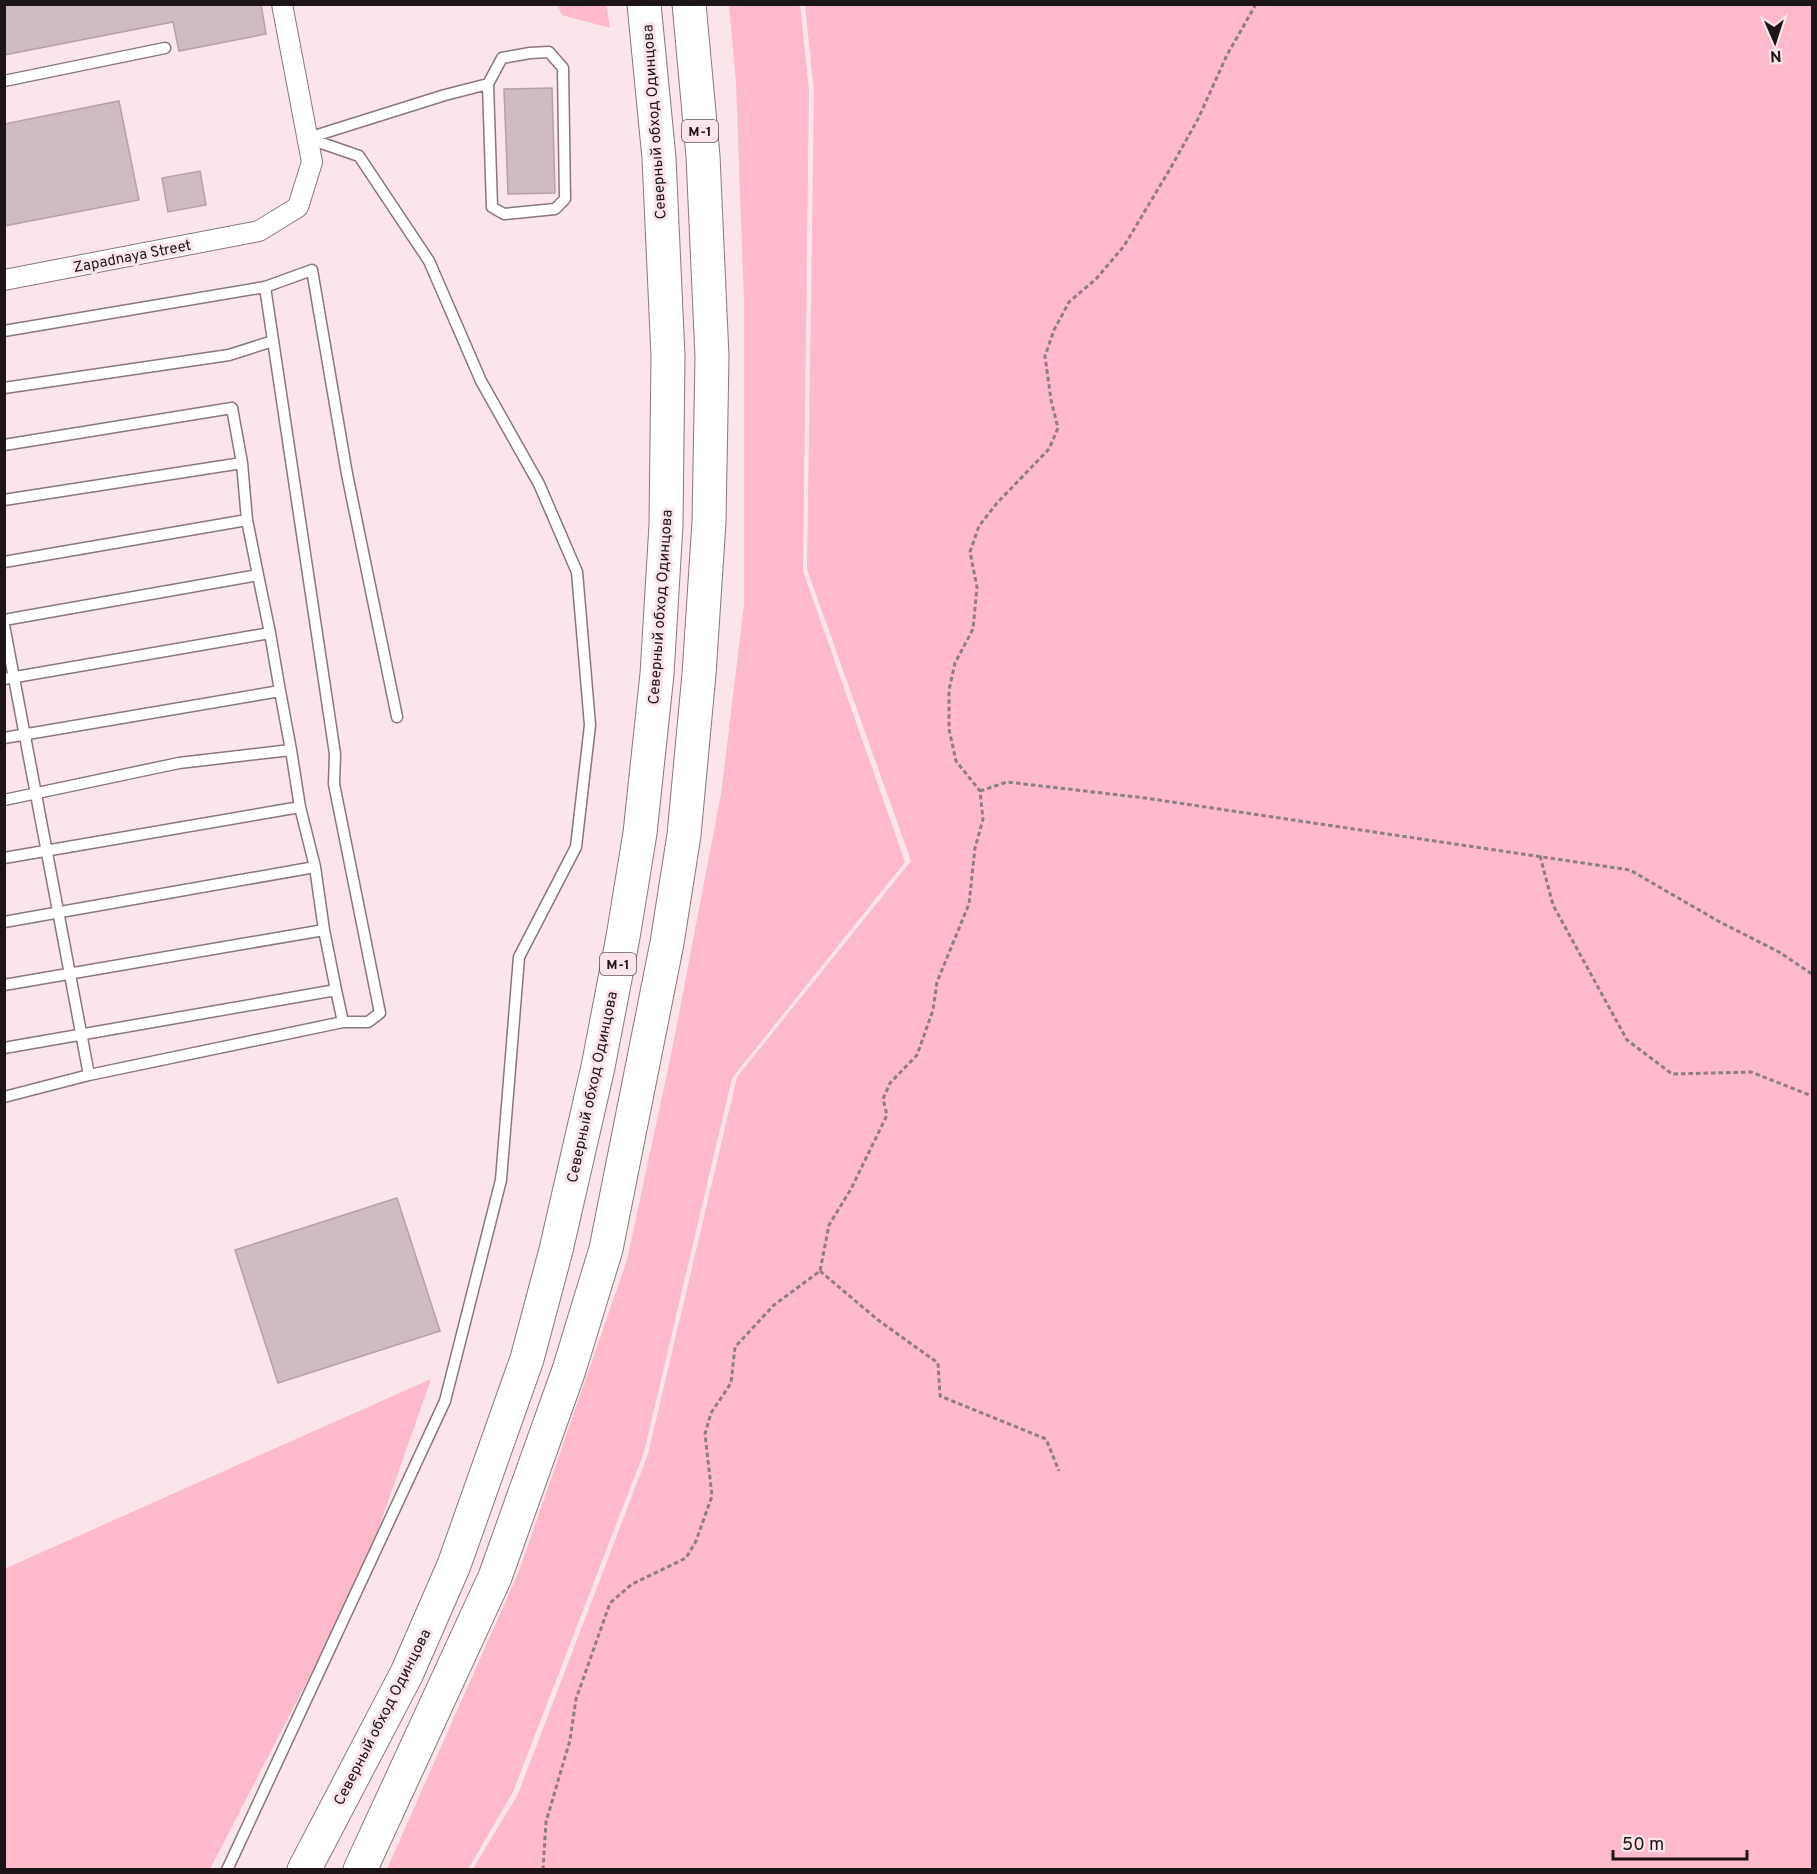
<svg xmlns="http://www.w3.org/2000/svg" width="1817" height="1874" font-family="Overpass,sans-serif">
	<rect width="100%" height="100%" fill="#fbe5ea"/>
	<path fill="#feb9cb" d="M 557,5 L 606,5 L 610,28 L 562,15 Z
		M 729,5 L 800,5 L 809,90 L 803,571 L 905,862 L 732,1078 L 644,1452 L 513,1792 L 468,1869 L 387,1869 L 519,1571 L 627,1260 L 672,1050 L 721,794 L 744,605 L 744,302 L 736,83 Z
		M 805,5 L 1811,5 L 1812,271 L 1812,1869 L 473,1869 L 518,1794 L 648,1454 L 737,1077 L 911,861 L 807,569 L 814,92 Z
		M 431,1379 L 363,1573 L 210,1869 L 5,1869 L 4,1569 Z"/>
	<path fill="#d0bbc0" stroke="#b5a1a5" stroke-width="1.5" d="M 4,4 L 261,4 L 266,34 L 179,51 L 173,22 L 4,55 Z
		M 552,88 L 555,193 L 508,194 L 504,89 Z
		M 119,101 L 139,200 L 4,226 L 4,124 Z
		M 200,171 L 206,205 L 168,212 L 162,178 Z
		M 397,1198 L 440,1331 L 278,1383 L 235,1250 Z"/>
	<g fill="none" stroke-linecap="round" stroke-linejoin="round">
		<defs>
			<path id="lane" d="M 4,81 L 165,48
				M 308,138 L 445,95 L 488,84 L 502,58 L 530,53 L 549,52 L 563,68 L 565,199 L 555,209 L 504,214 L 492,207 L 488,84
				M 265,287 L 335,754 L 334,784 L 380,1013 L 368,1022 L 343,1022
				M 4,331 L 265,287 L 312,270 L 347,474 L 397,717
				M 4,388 L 229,355 L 273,341
				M 4,445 L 232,408 L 242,463 L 4,500
				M 242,463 L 247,520
				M 4,562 L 247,520 L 258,575 L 4,620
				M 258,575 L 270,633
				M 4,625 L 89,1075 L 4,1097
				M 4,679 L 270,633 L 280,691 L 4,738
				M 280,691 L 291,750
				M 4,800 L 179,763 L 291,750 L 300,807 L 4,858
				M 300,807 L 315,867
				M 4,922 L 315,867 L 324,930 L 4,985
				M 324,930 L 336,990
				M 4,1048 L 336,990 L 343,1022 L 89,1075
				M 227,1870 L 445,1401 L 501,1180 L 519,957 L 576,847 L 590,725 L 577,572 L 539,484 L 481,381 L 429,261 L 359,156 L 307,138"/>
			<path id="street" d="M 4,280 L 259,231 L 298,207 L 312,162 L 282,4"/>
			<path id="highway" d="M 304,1870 L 407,1673 L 454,1565 L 527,1359 L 556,1250 L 598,1067 L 623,937 L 640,833 L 657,674 L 666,525 L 668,356 L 659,158 L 644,4
				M 360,1870 L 495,1577 L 569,1370 L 606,1249 L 667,943 L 684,835 L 699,674 L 709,522 L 712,357 L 703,156 L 689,4"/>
		</defs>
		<use href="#lane" stroke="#8a767b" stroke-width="13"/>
		<use href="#street" stroke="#8a767b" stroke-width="22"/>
		<use href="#highway" stroke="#8a767b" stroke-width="35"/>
		<path stroke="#8c7d80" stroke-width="3" stroke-dasharray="4.5 3" stroke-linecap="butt" d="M 980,791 L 1007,782 L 1145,798 L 1630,870 L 1718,921 L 1779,952 L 1812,974
			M 1540,856 L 1553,905 L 1627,1040 L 1672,1074 L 1751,1072 L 1812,1096
			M 820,1271 L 878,1320 L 938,1363 L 940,1396 L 1046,1439 L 1059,1471
			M 543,1870 L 546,1822 L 570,1740 L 576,1699 L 610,1603 L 632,1584 L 686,1558 L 696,1541 L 712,1496 L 705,1434 L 711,1413 L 731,1383 L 735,1347 L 774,1305 L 820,1271 L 829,1225 L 851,1189 L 887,1115 L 883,1099 L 890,1083 L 917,1055 L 933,1010 L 937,982 L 969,904 L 975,848 L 983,819 L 980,791 L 956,761 L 949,729 L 949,690 L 955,663 L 973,629 L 977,587 L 970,552 L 979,526 L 997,503 L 1049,449 L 1058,428 L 1051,400 L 1045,356 L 1054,330 L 1069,302 L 1096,279 L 1124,246 L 1170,169 L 1198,119 L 1227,55 L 1256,4"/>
		<use href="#lane" stroke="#fff" stroke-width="10"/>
		<use href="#street" stroke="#fff" stroke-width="20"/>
		<use href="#highway" stroke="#fff" stroke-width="33"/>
	</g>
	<g text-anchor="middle" stroke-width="6" stroke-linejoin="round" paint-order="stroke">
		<g fill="#fbe5ea" stroke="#5f5356" stroke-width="1.5">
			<rect x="682" y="120" width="36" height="22" rx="4.5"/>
			<rect x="600" y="953" width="36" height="22" rx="4.5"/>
		</g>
		<g font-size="14" font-weight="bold" fill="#1c1416">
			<text x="700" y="136">М-1</text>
			<text x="618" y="969">М-1</text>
		</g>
		<g font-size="15" fill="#1c1416" stroke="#fbe5ea">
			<text transform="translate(654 122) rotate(-94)" y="5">Северный обход Одинцова</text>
			<text transform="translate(132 256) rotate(-11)" y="5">Zapadnaya Street</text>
			<text transform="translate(660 607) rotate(-86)" y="5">Северный обход Одинцова</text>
			<text transform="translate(592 1087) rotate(-78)" y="5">Северный обход Одинцова</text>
			<text transform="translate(382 1717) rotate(-63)" y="5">Северный обход Одинцова</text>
		</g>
	</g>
	<rect width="1817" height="1874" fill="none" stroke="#1c1416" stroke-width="12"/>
	<g transform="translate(1775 42) rotate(177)" stroke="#fbe5ea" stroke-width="4.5" paint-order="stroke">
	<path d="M0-4.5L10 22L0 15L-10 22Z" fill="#1c1416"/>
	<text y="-9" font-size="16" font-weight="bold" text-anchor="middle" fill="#1c1416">N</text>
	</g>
	<path d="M1613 1850v9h134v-9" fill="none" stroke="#1c1416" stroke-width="3"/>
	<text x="1622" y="1850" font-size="18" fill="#1c1416" stroke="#fbe5ea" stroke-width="4.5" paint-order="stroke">50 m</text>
</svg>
